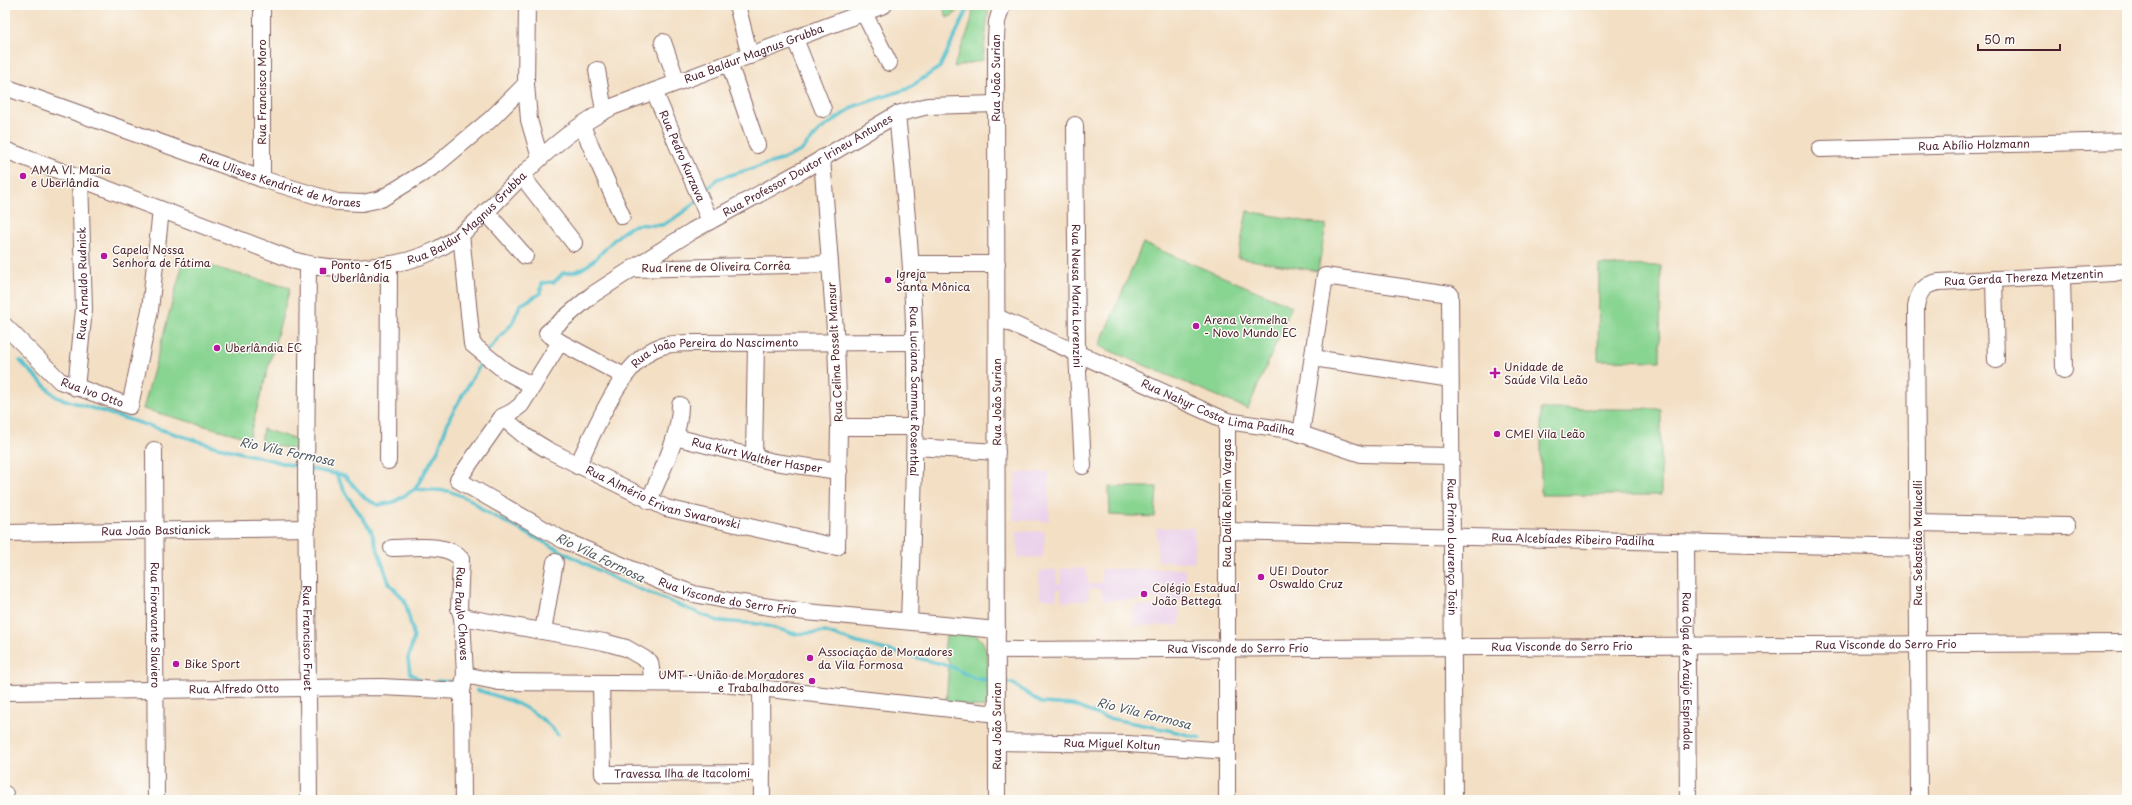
<svg xmlns="http://www.w3.org/2000/svg" width="2132" height="805" font-family="'Playpen Sans',sans-serif">
	<rect width="100%" height="100%" fill="#fdfcf7"/>
	<filter id="ink" filterUnits="userSpaceOnUse"><feTurbulence type="fractalNoise" baseFrequency=".025" numOctaves="2"/><feDisplacementMap in="SourceGraphic" scale="8" xChannelSelector="R" yChannelSelector="G"/><feConvolveMatrix kernelMatrix="1 2 1 2 8 2 1 2 1" color-interpolation-filters="sRGB"/></filter>
	<filter id="wash" filterUnits="userSpaceOnUse"><feTurbulence type="fractalNoise" baseFrequency=".012" numOctaves="4" result="noise"/><feDisplacementMap in="SourceGraphic" scale="16" xChannelSelector="R" yChannelSelector="G"/><feGaussianBlur stdDeviation="0.9" result="paint"/><feColorMatrix in="noise" values="0 0 0 0 0 0 0 0 0 0 0 0 0 0 0 0 0 1.4 0 .05"/><feComposite in="paint" operator="in"/></filter>
	<g filter="url(#wash)">
		<rect width="100%" height="100%" fill="#f3dfc4"/>
		<path fill="#ebd1eb" d="M 1049,472 L 1049,521 L 1013,520 L 1016,473 Z
			M 1194,527 L 1195,562 L 1158,561 L 1156,528 Z
			M 1045,531 L 1043,557 L 1018,558 L 1017,532 Z
			M 1086,568 L 1088,584 L 1102,583 L 1101,569 L 1185,569 L 1187,601 L 1170,600 L 1169,607 L 1179,607 L 1180,625 L 1133,626 L 1134,605 L 1163,606 L 1162,599 L 1103,601 L 1101,589 L 1089,588 L 1088,600 L 1062,602 L 1061,589 L 1057,589 L 1056,599 L 1040,598 L 1039,571 L 1056,569 L 1057,583 L 1062,583 L 1060,569 Z"/>
		<path fill="#88d491" stroke="#697a5e" d="M 942,5 L 961,5 L 955,14 L 947,18 Z
			M 972,5 L 989,5 L 983,60 L 954,67 C 959,47 975,26 972,5 Z
			M 1247,211 L 1326,225 L 1318,271 L 1238,258 Z
			M 1143,243 L 1292,306 L 1248,409 L 1099,346 Z
			M 184,259 L 290,288 L 249,438 L 143,409 Z
			M 1599,265 L 1661,266 L 1660,361 L 1598,360 Z
			M 1541,409 L 1661,409 L 1661,495 L 1541,495 Z
			M 263,429 L 298,440 L 296,450 L 261,442 Z
			M 1109,487 L 1157,487 L 1155,517 L 1110,515 Z
			M 947,630 C 956,631 967,631 975,635 C 993,642 988,686 988,702 L 985,707 L 946,704 L 949,662 L 944,652 Z"/>
		<g fill="none" stroke-linecap="round" stroke-linejoin="round">
			<path stroke="#54c1ce" stroke-width="3.5" d="M 703,195 L 717,179 L 781,160 L 801,151 L 820,130 L 855,106 L 907,89 L 940,67 L 967,10
				M 488,351 L 501,335 L 512,324 L 520,305 L 540,294 L 542,283 L 554,282 L 563,273 C 594,274 605,241 629,228 C 639,221 651,227 662,225 C 669,223 692,206 697,201
				M 20,361 L 56,397 L 214,446 L 303,468
				M 311,469 L 345,476 L 366,499 L 378,505 L 394,502 L 415,489 L 449,491 L 471,500 L 484,511 L 617,580 L 718,621 L 760,624 L 796,634 L 825,632 L 858,643 L 950,666 L 974,678 L 992,681
				M 335,473 L 346,494 L 371,530 L 389,583 L 405,601 L 414,637 L 408,659 L 410,673 L 426,684
				M 415,489 L 438,450 L 450,417 L 484,358
				M 1000,682 L 1012,683 L 1041,703 L 1073,705 L 1103,717 L 1168,730 L 1200,738
				M 434,684 L 438,681 L 452,682
				M 477,690 C 508,699 537,708 558,735"/>
		</g>
	</g>
	<g filter="url(#ink)">
		<g fill="none" stroke-linecap="round" stroke-linejoin="round">
			<defs>
				<g id="minor">
					<path d="M 527,5 L 526,84 L 529,120 L 540,158"/>
					<path d="M 737,5 L 750,56"/>
					<path d="M 864,13 L 889,63"/>
					<path d="M 795,39 L 823,109"/>
					<path d="M 663,42 L 677,82"/>
					<path d="M 729,63 L 757,145"/>
					<path d="M 597,70 L 604,111"/>
					<path id="s1" d="M 5,87 L 262,179 L 337,202 L 362,203 L 381,199 L 436,165 L 491,119 L 526,84"/>
					<path id="s2" d="M 654,91 L 710,221"/>
					<path id="s3" d="M 897,114 C 905,196 914,278 915,361 C 916,448 912,534 909,621"/>
					<path id="s4" d="M 1075,125 L 1077,353 L 1083,466"/>
					<path d="M 582,126 L 622,216"/>
					<path id="s5" d="M 1820,149 L 2127,141"/>
					<path id="s6" d="M 5,150 L 296,261 C 324,269 349,270 377,266 C 397,264 418,259 436,250 C 470,233 494,203 521,177 C 547,150 578,124 612,107 L 884,5"/>
					<path d="M 522,176 L 574,243"/>
					<path d="M 262,179 L 262,5"/>
					<path d="M 486,212 L 525,256"/>
					<path d="M 461,234 L 472,344 L 505,371 L 533,386"/>
					<path id="s7" d="M 830,264 L 632,269 L 592,295 L 547,333 L 560,342 L 521,405 L 512,412 L 502,417 L 458,480 L 563,540 L 664,583 L 694,594 L 735,602 L 806,612 L 997,630"/>
					<path d="M 911,264 L 997,264"/>
					<path id="s8" d="M 308,265 L 306,476 L 309,800"/>
					<path id="s9" d="M 632,269 L 692,231 L 803,170 L 897,114 L 928,106 L 996,104"/>
					<path d="M 2062,276 L 2064,370"/>
					<path d="M 1994,279 L 1996,360"/>
					<path id="s10" d="M 997,317 L 1227,421 L 1289,430 L 1361,454 L 1451,456"/>
					<path id="s11" d="M 5,326 L 60,381 L 130,406 L 150,310 L 161,210"/>
					<path d="M 560,342 L 624,376"/>
					<path d="M 1313,358 L 1450,379"/>
					<path id="s12" d="M 76,388 L 84,309 L 80,178"/>
					<path id="s13" d="M 502,417 L 525,436 L 548,450 L 666,508 L 837,547 L 839,427 L 836,343 L 822,158"/>
					<path d="M 1227,421 L 1227,800"/>
					<path d="M 839,427 L 915,427"/>
					<path id="s14" d="M 1301,434 L 1325,276 L 1450,294 L 1454,800"/>
					<path id="s15" d="M 675,437 L 774,462 L 839,471"/>
					<path d="M 915,447 L 997,452"/>
					<path id="s16" d="M 154,450 L 156,800"/>
					<path d="M 754,457 L 756,343"/>
					<path d="M 388,461 L 389,265"/>
					<path id="s17" d="M 577,466 C 595,431 621,361 659,347 C 670,343 684,343 696,343 L 915,342"/>
					<path d="M 649,501 C 661,471 680,438 680,405"/>
					<path d="M 1917,523 L 2067,526"/>
					<path id="s18" d="M 1227,531 L 1918,548"/>
					<path id="s19" d="M 5,533 L 307,528"/>
					<path id="s20" d="M 1686,543 L 1688,800"/>
					<path id="s21" d="M 392,548 C 413,548 446,542 461,559 L 459,608 L 462,617 L 465,675 L 462,691 L 463,800"/>
					<path d="M 462,617 L 604,642 L 626,648 L 650,662 L 653,683"/>
					<path d="M 543,631 L 555,562"/>
					<path id="s22" d="M 997,650 L 2127,643"/>
					<path d="M 465,675 L 499,682 L 723,684 L 997,714"/>
					<path id="s23" d="M 601,683 L 603,774 L 762,773"/>
					<path d="M 761,688 L 762,800"/>
					<path id="s24" d="M 5,692 L 381,687 L 462,691"/>
					<path id="s25" d="M 997,742 L 1128,744 L 1227,751"/>
					<path d="M 5,794 L 5,800"/>
					<path id="s26" d="M 997,800 L 996,38 L 997,22 L 1002,5"/>
					<path id="s27" d="M 1919,800 L 1916,307 C 1918,292 1924,284 1939,282 L 2114,273 L 2127,270"/>
				</g>
			</defs>
			<use href="#minor" stroke="#856261" stroke-width="18"/>
			<use href="#minor" stroke="#fff" stroke-width="16"/>
		</g>
	</g>
	<g fill="#b5179e" stroke="#fdfcf7" stroke-width="1.5">
		<circle cx="23" cy="176" r="4"/>
		<circle cx="104" cy="256" r="4"/>
		<rect x="319" y="267" width="8" height="8" rx="2"/>
		<circle cx="888" cy="280" r="4"/>
		<circle cx="1196" cy="326" r="4"/>
		<circle cx="217" cy="348" r="4"/>
		<path d="M1493 367h4v4h4v4h-4v4h-4v-4h-4v-4h4z"/>
		<circle cx="1497" cy="434" r="4"/>
		<circle cx="1261" cy="577" r="4"/>
		<circle cx="1144" cy="594" r="4"/>
		<circle cx="810" cy="658" r="4"/>
		<circle cx="176" cy="664" r="4"/>
		<circle cx="812" cy="681" r="4"/>
	</g>
	<g text-anchor="middle" stroke-width="3" stroke-linejoin="round" paint-order="stroke">
		<g font-size="11" fill="#4a1f2b" stroke="#fdfcf7">
			<text dy="4" stroke="none"><textPath href="#s6" startOffset="834">Rua Baldur Magnus Grubba</textPath></text>
			<text dy="4" stroke="none"><textPath href="#s26" startOffset="722">Rua João Surian</textPath></text>
			<text transform="translate(262 92) rotate(-90)" y="4">Rua Francisco Moro</text>
			<text dy="4" stroke="none"><textPath href="#s5" startOffset="154">Rua Abílio Holzmann</textPath></text>
			<text dy="4" stroke="none"><textPath href="#s2" startOffset="71">Rua Pedro Kurzava</textPath></text>
			<text dy="4" stroke="none"><textPath href="#s9" startOffset="204">Rua Professor Doutor Irineu Antunes</textPath></text>
			<text dy="4" stroke="none"><textPath href="#s1" startOffset="291">Rua Ulisses Kendrick de Moraes</textPath></text>
			<text dy="4" stroke="none"><textPath href="#s6" startOffset="498">Rua Baldur Magnus Grubba</textPath></text>
			<text transform="translate(716 267) rotate(-1)" y="4">Rua Irene de Oliveira Corrêa</text>
			<text dy="4" stroke="none"><textPath href="#s27" startOffset="615">Rua Gerda Thereza Metzentin</textPath></text>
			<text dy="4" stroke="none"><textPath href="#s12" startOffset="105">Rua Arnaldo Rudnick</textPath></text>
			<text dy="4" stroke="none"><textPath href="#s4" startOffset="171">Rua Neusa Maria Lorenzini</textPath></text>
			<text transform="translate(835 352) rotate(-93)" y="4">Rua Celina Posselt Mansur</text>
			<text dy="4" stroke="none"><textPath href="#s17" startOffset="201">Rua João Pereira do Nascimento</textPath></text>
			<text dy="4" stroke="none"><textPath href="#s3" startOffset="278">Rua Luciana Sammut Rosenthal</textPath></text>
			<text dy="4" stroke="none"><textPath href="#s11" startOffset="112">Rua Ivo Otto</textPath></text>
			<text transform="translate(997 402) rotate(-90)" y="4">Rua João Surian</text>
			<text dy="4" stroke="none"><textPath href="#s10" startOffset="240">Rua Nahyr Costa Lima Padilha</textPath></text>
			<text dy="4" stroke="none"><textPath href="#s15" startOffset="84">Rua Kurt Walther Hasper</textPath></text>
			<text dy="4" stroke="none"><textPath href="#s13" startOffset="182">Rua Almério Erivan Swarowski</textPath></text>
			<text transform="translate(1227 503) rotate(-90)" y="4">Rua Dalila Rolim Vargas</text>
			<text dy="4" stroke="none"><textPath href="#s19" startOffset="151">Rua João Bastianick</textPath></text>
			<text dy="4" stroke="none"><textPath href="#s18" startOffset="346">Rua Alcebíades Ribeiro Padilha</textPath></text>
			<text transform="translate(1918 543) rotate(-90)" y="4">Rua Sebastião Malucelli</text>
			<text dy="4" stroke="none"><textPath href="#s14" startOffset="539">Rua Primo Lourenço Tosin</textPath></text>
			<text dy="4" stroke="none"><textPath href="#s7" startOffset="790">Rua Visconde do Serro Frio</textPath></text>
			<text dy="4" stroke="none"><textPath href="#s21" startOffset="127">Rua Paulo Chaves</textPath></text>
			<text dy="4" stroke="none"><textPath href="#s16" startOffset="175">Rua Fioravante Slaviero</textPath></text>
			<text dy="4" stroke="none"><textPath href="#s8" startOffset="373">Rua Francisco Fruet</textPath></text>
			<text dy="4" stroke="none"><textPath href="#s22" startOffset="889">Rua Visconde do Serro Frio</textPath></text>
			<text dy="4" stroke="none"><textPath href="#s22" startOffset="565">Rua Visconde do Serro Frio</textPath></text>
			<text dy="4" stroke="none"><textPath href="#s22" startOffset="241">Rua Visconde do Serro Frio</textPath></text>
			<text dy="4" stroke="none"><textPath href="#s20" startOffset="128">Rua Olga de Araújo Espíndola</textPath></text>
			<text dy="4" stroke="none"><textPath href="#s24" startOffset="229">Rua Alfredo Otto</textPath></text>
			<text transform="translate(997 726) rotate(-90)" y="4">Rua João Surian</text>
			<text dy="4" stroke="none"><textPath href="#s25" startOffset="115">Rua Miguel Koltun</textPath></text>
			<text dy="4" stroke="none"><textPath href="#s23" startOffset="170">Travessa Ilha de Itacolomi</textPath></text>
		</g>
		<g font-size="11" fill="#4a1f2b" stroke="#fdfcf7" text-anchor="start">
			<text x="31" y="174">AMA Vl. Maria<tspan x="31" dy="13">e Uberlândia</tspan></text>
			<text x="112" y="254">Capela Nossa<tspan x="112" dy="13">Senhora de Fátima</tspan></text>
			<text x="331" y="269">Ponto - 615<tspan x="331" dy="13">Uberlândia</tspan></text>
			<text x="896" y="278">Igreja<tspan x="896" dy="13">Santa Mônica</tspan></text>
			<text x="1204" y="324">Arena Vermelha<tspan x="1204" dy="13">- Novo Mundo EC</tspan></text>
			<text x="225" y="352">Uberlândia EC</text>
			<text x="1504" y="371">Unidade de<tspan x="1504" dy="13">Saúde Vila Leão</tspan></text>
			<text x="1505" y="438">CMEI Vila Leão</text>
			<text x="1269" y="575">UEI Doutor<tspan x="1269" dy="13">Oswaldo Cruz</tspan></text>
			<text x="1152" y="592">Colégio Estadual<tspan x="1152" dy="13">João Bettega</tspan></text>
			<text x="818" y="656">Associação de Moradores<tspan x="818" dy="13">da Vila Formosa</tspan></text>
			<text x="184" y="668">Bike Sport</text>
			<text x="804" y="679" text-anchor="end">UMT - União de Moradores<tspan x="804" dy="13">e Trabalhadores</tspan></text>
		</g>
		<g font-size="12" font-style="italic" fill="#4e5864" stroke="#fdfcf7">
			<text transform="translate(287 452) rotate(12)" y="4">Rio Vila Formosa</text>
			<text transform="translate(600 558) rotate(26)" y="4">Rio Vila Formosa</text>
			<text transform="translate(1144 714) rotate(14)" y="4">Rio Vila Formosa</text>
		</g>
	</g>
	<rect width="2132" height="805" fill="none" stroke="#fdfcf7" stroke-width="20"/>
	<path d="M1978 44v6h82v-6" fill="none" stroke="#4a1f2b" stroke-width="2"/>
	<text x="1984" y="44" font-size="12" fill="#4a1f2b" stroke="#fdfcf7" stroke-width="3" paint-order="stroke">50 m</text>
</svg>
